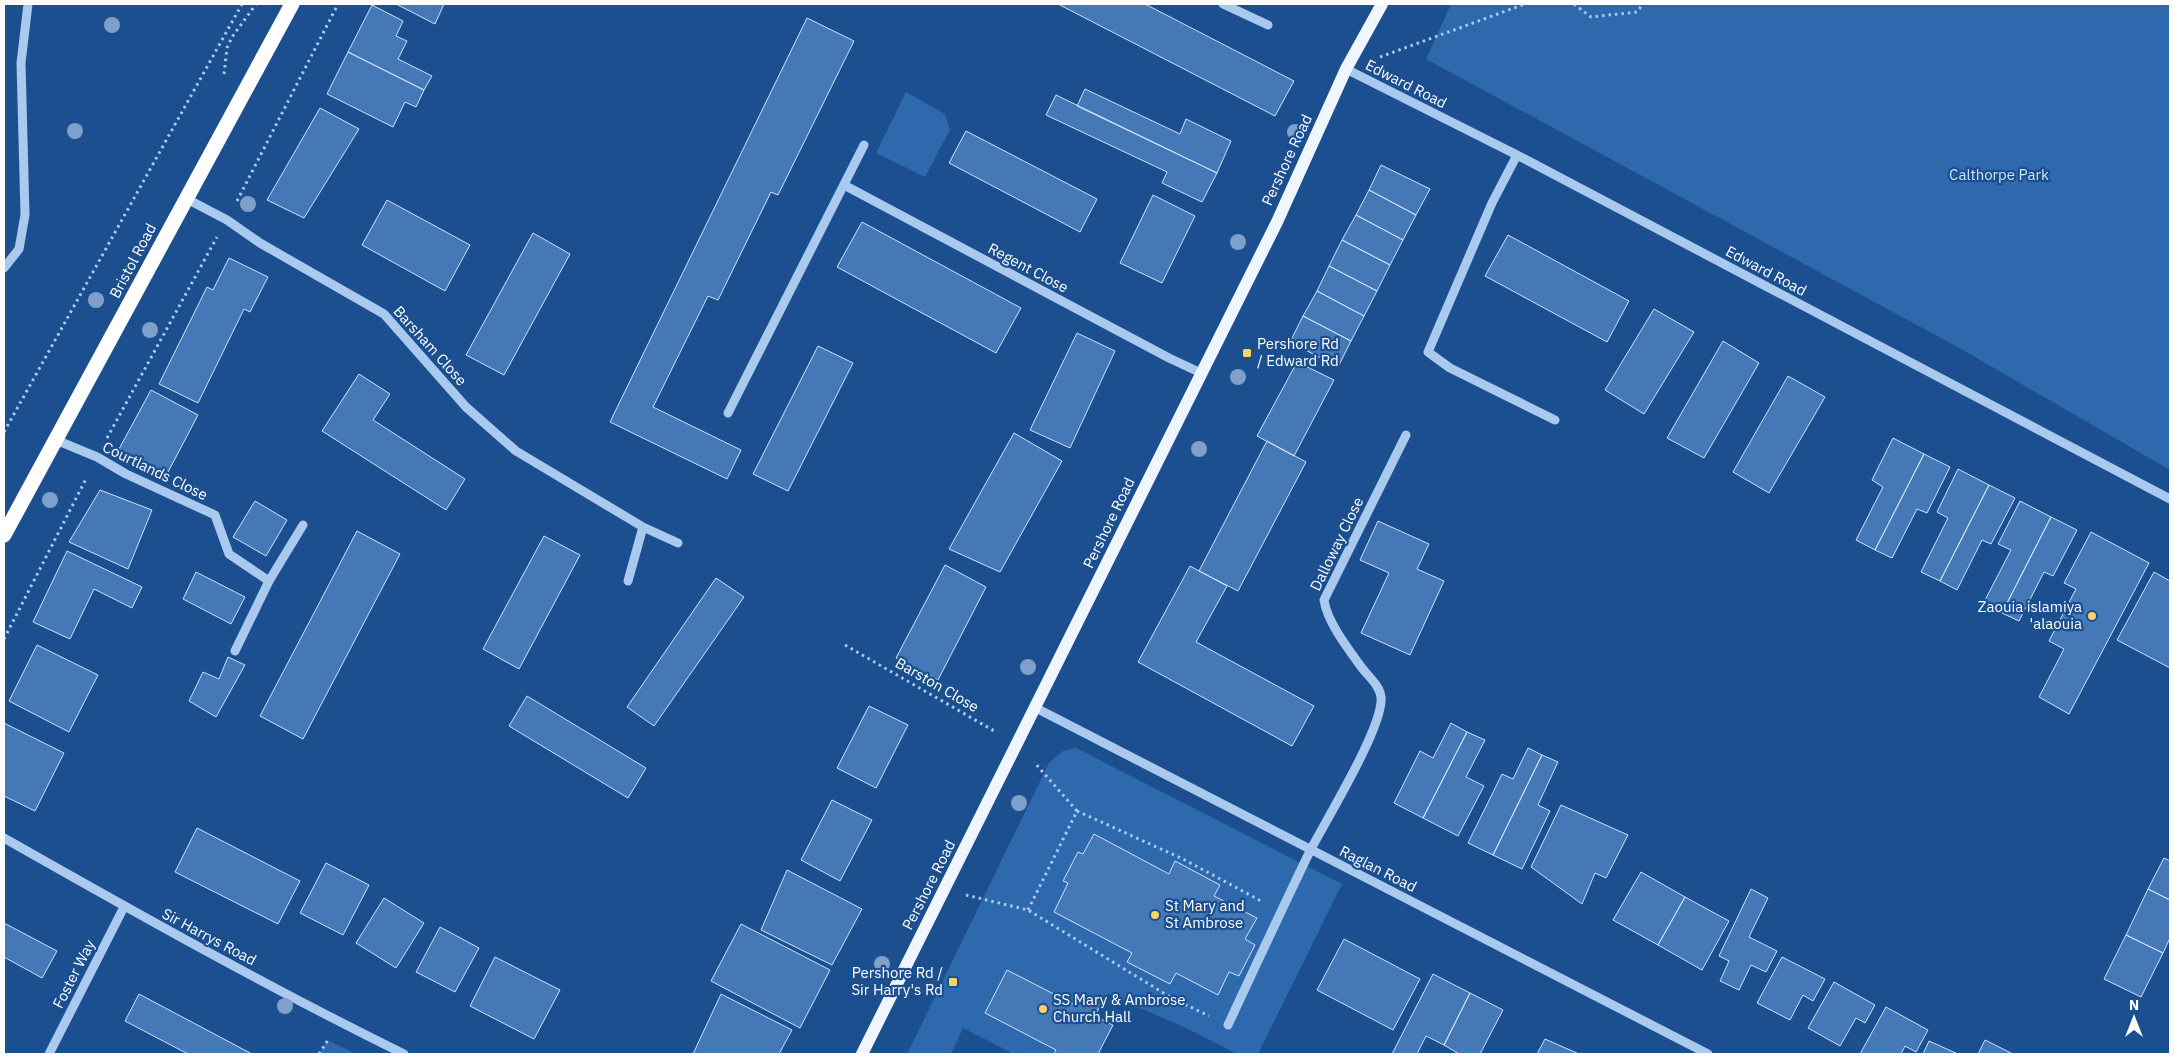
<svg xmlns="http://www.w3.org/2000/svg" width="2174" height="1058" font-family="'IBM Plex Sans',sans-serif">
	<rect width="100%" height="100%" fill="#1b4f8f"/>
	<path fill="#2e69ad" d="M 1451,4 L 2170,4 L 2170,470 L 1963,350 L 1426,59 Z
		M 906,92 L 945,114 L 950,130 L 925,177 L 876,153 Z
		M 1076,748 L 1342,884 L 1258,1054 L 1237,1054 L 1186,1028 L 1108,994 L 1100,1006 L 1076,1054 L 1014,1054 L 963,1028 L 951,1054 L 907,1054 L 1049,763 L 1063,751 Z
		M 327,1040 L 357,1054 L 319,1054 Z"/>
	<path fill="#4478b7" stroke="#cfe3fa" d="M 396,4 L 444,4 L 435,24 Z
		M 1058,4 L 1145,4 L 1294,81 L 1275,116 Z
		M 372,5 L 403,21 L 396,36 L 407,41 L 398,59 L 432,76 L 424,90 L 348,52 Z
		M 807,18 L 854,41 L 778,195 L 771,192 L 718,300 L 708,296 L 653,407 L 741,450 L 727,479 L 610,422 Z
		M 348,52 L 424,90 L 416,107 L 405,102 L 393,127 L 327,94 Z
		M 1085,89 L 1180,134 L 1186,119 L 1231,141 L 1217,173 L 1077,106 Z
		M 1056,95 L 1217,173 L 1202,202 L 1162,183 L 1167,172 L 1046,115 Z
		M 320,108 L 359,129 L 304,218 L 267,200 Z
		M 966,131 L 1097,199 L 1080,232 L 949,163 Z
		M 1381,165 L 1430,189 L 1416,215 L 1369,190 Z
		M 1369,190 L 1416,215 L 1403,240 L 1356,215 Z
		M 1153,195 L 1195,216 L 1162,283 L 1120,263 Z
		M 387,200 L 470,245 L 445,291 L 362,245 Z
		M 1356,215 L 1403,240 L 1390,265 L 1342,240 Z
		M 862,222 L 1021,308 L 996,353 L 837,267 Z
		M 533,233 L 570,254 L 504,375 L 466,355 Z
		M 1508,235 L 1629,301 L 1607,342 L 1485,276 Z
		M 1342,240 L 1390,265 L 1377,291 L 1329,266 Z
		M 229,258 L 268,277 L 250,312 L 244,309 L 198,403 L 159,384 L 207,287 L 213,290 Z
		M 1329,266 L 1377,291 L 1364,316 L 1317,291 Z
		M 1317,291 L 1364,316 L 1351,341 L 1303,316 Z
		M 1654,309 L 1694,332 L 1644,414 L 1605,390 Z
		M 1303,316 L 1351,341 L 1338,367 L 1290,342 Z
		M 1077,333 L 1115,351 L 1070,448 L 1030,430 Z
		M 1723,341 L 1759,363 L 1704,458 L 1667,438 Z
		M 818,346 L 853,363 L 788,491 L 753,474 Z
		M 1297,362 L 1334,380 L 1294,456 L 1257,436 Z
		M 359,374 L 390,394 L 373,420 L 465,479 L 446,510 L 322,431 Z
		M 1788,376 L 1825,397 L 1769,493 L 1733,472 Z
		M 151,390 L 198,415 L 167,474 L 119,449 Z
		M 1014,433 L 1062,461 L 1000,572 L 949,549 Z
		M 1893,438 L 1924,454 L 1875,550 L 1856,540 L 1883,487 L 1872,480 Z
		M 1267,441 L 1306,462 L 1238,591 L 1199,571 Z
		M 1924,454 L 1950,467 L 1927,513 L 1917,509 L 1892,558 L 1875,550 Z
		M 1958,469 L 1989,485 L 1940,581 L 1921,572 L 1948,518 L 1937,512 Z
		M 1989,485 L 2015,498 L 1991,544 L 1982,540 L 1957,590 L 1940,581 Z
		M 100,490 L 152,510 L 128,569 L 69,542 Z
		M 255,501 L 287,520 L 266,556 L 233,537 Z
		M 2020,501 L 2051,517 L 2002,613 L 1983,604 L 2011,550 L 1998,544 Z
		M 2051,517 L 2077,530 L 2053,576 L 2044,572 L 2019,621 L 2002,613 Z
		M 1378,521 L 1429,544 L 1417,569 L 1444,581 L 1410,655 L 1361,633 L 1389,573 L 1360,560 Z
		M 357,531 L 400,554 L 303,739 L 260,716 Z
		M 2091,532 L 2149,563 L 2069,714 L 2039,697 L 2064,649 L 2049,641 L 2076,589 L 2064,583 Z
		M 544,536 L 580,555 L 519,669 L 483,649 Z
		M 67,551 L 142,587 L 132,608 L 94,589 L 70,639 L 33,622 Z
		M 945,565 L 986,587 L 938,680 L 896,658 Z
		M 1190,566 L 1227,586 L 1196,642 L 1314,706 L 1292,746 L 1138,662 Z
		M 196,572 L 245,597 L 231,624 L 183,599 Z
		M 2154,572 L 2170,581 L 2170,668 L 2117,640 Z
		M 716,578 L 744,597 L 654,726 L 627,707 Z
		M 37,645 L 98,675 L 69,732 L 9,701 Z
		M 228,657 L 245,665 L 216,717 L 189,701 L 203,672 L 219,679 Z
		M 527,696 L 646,768 L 628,798 L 509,726 Z
		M 869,706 L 908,725 L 876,788 L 837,768 Z
		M 4,723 L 64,753 L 35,811 L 4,796 Z
		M 1451,723 L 1467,732 L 1423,818 L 1394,803 L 1420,751 L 1433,758 Z
		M 1467,732 L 1485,740 L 1466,777 L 1484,786 L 1458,836 L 1423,818 Z
		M 1528,748 L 1542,755 L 1493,855 L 1468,843 L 1502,774 L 1513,779 Z
		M 1542,755 L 1558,762 L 1538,805 L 1550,811 L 1522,869 L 1493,855 Z
		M 832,800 L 872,820 L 840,881 L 801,860 Z
		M 1561,805 L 1628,835 L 1606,878 L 1595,873 L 1582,904 L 1531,867 Z
		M 197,828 L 300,881 L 278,924 L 175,872 Z
		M 1094,834 L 1169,874 L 1175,861 L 1220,885 L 1214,896 L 1257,918 L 1245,939 L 1255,945 L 1239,976 L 1229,972 L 1218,995 L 1176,973 L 1170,984 L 1127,962 L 1132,953 L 1054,912 L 1068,883 L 1063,881 L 1078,852 L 1083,854 Z
		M 2164,858 L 2170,861 L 2170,900 L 2148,889 Z
		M 326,863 L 369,885 L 343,935 L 300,913 Z
		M 787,870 L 862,909 L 832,965 L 761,930 Z
		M 1641,872 L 1685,897 L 1658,945 L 1613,920 Z
		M 1751,889 L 1768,898 L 1749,937 L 1777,951 L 1766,972 L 1751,965 L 1739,990 L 1720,981 L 1729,961 L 1719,956 Z
		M 2148,889 L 2170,900 L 2170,938 L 2163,953 L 2126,935 Z
		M 1685,897 L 1729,921 L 1702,970 L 1658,945 Z
		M 384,898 L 424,923 L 396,968 L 356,943 Z
		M 4,923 L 57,951 L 42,978 L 4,957 Z
		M 741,924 L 830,970 L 800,1028 L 711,981 Z
		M 440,927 L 479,948 L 455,992 L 416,972 Z
		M 2126,935 L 2163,953 L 2141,997 L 2104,979 Z
		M 1344,939 L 1420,979 L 1393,1030 L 1317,990 Z
		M 495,957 L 560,990 L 534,1039 L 470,1006 Z
		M 1782,957 L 1825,979 L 1813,1001 L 1803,995 L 1790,1020 L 1757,1003 Z
		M 1007,970 L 1075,1005 L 1080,996 L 1100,1006 L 1095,1016 L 1113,1025 L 1098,1054 L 1054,1054 L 1056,1050 L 985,1013 Z
		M 1433,974 L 1470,993 L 1444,1045 L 1426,1036 L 1417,1054 L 1392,1054 Z
		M 1834,982 L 1875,1005 L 1865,1023 L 1856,1018 L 1840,1046 L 1808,1028 Z
		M 1470,993 L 1503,1010 L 1480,1054 L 1459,1054 L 1444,1045 Z
		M 139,994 L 252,1054 L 188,1054 L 125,1021 Z
		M 721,994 L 792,1030 L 779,1054 L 693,1054 Z
		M 1886,1007 L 1928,1030 L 1916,1052 L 1905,1046 L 1901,1054 L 1860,1054 Z
		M 1545,1039 L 1579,1054 L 1537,1054 Z
		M 1985,1040 L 2013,1054 L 1978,1054 Z
		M 1929,1041 L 1958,1054 L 1923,1054 Z"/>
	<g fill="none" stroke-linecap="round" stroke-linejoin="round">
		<path stroke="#a9c9ee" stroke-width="3" stroke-dasharray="2.5 4" stroke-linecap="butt" d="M 1574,4 L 1591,17 L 1637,12 L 1643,4
			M 1380,57 L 1525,4
			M 224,74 L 227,48 L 232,37 L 256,4
			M 237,201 L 338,4
			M 4,432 L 242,4
			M 107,438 L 217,237
			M 4,639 L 87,477
			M 845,645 L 996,732
			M 1077,811 L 1183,859 L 1263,902
			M 966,895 L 1028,910 L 1170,997 L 1209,1016
			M 1028,910 L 1077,811 L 1034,762
			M 319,1054 L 328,1040"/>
		<path stroke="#a9c9ee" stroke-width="9" d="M 1223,4 L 1268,25
			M 1346,69 L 1517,155 L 2170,499
			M 1517,155 L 1492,203 L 1428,352 L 1450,368 L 1555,420
			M 844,185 L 1169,358 L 1201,373
			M 187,199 L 227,220 L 260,243 L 384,314 L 466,407 L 516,451 L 643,527 L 678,543
			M 4,268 L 19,249 L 25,215 L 21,63 L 28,4
			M 728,413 L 864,145
			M 56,440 L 97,457 L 126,474 L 215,515 L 229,554 L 269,581 L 235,651
			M 269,581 L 303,525
			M 628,581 L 643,527
			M 1036,708 L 1708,1054
			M 4,838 C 136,913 268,987 404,1054
			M 1228,1025 C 1255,967 1282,909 1310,851 C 1326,820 1384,726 1381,697 C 1380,686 1369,677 1362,668 C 1349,650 1327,622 1324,600 L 1406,435
			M 49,1054 L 124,907"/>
		<path stroke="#f0f6ff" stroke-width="12" d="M 862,1054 L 1277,222 L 1346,69 L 1382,4"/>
		<path stroke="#fff" stroke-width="15" d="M 4,535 L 292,4"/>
	</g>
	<g fill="#7ea0ca">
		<circle cx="112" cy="25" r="8"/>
		<circle cx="75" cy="131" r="8"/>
		<circle cx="1295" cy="132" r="8"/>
		<circle cx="248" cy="204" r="8"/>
		<circle cx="1238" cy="242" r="8"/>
		<circle cx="96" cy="300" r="8"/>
		<circle cx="150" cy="330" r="8"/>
		<circle cx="1238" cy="377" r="8"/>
		<circle cx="1199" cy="449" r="8"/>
		<circle cx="50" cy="500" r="8"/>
		<circle cx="1028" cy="667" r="8"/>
		<circle cx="1019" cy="803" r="8"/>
		<circle cx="882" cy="964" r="8"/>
		<circle cx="285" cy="1006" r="8"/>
	</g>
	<g fill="#ffd166" stroke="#1b4f8f" stroke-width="2">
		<rect x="1242" y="348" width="10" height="10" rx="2.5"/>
		<circle cx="2092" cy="616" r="5"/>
		<circle cx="1155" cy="915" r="5"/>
		<rect x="948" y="977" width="10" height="10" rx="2.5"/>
		<circle cx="1043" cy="1009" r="5"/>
	</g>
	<g text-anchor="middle" stroke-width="4.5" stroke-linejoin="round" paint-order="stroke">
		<g font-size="15" fill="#fff" stroke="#1b4f8f">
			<text transform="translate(1406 84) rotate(27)" y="5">Edward Road</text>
			<text transform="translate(1287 160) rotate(-65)" y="5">Pershore Road</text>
			<text transform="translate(133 261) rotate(-62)" y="5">Bristol Road</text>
			<text transform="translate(1028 268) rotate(28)" y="5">Regent Close</text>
			<text transform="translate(1766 271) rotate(28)" y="5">Edward Road</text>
			<text transform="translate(430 346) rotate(48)" y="5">Barsham Close</text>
			<text transform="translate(155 471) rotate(26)" y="5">Courtlands Close</text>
			<text transform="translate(1109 523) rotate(-64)" y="5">Pershore Road</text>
			<text transform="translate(1337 544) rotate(-64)" y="5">Dalloway Close</text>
			<text transform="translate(937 685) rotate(30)" y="5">Barston Close</text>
			<text transform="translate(1378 869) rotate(27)" y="5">Raglan Road</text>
			<text transform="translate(929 885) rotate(-63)" y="5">Pershore Road</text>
			<text transform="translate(209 937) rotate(28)" y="5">Sir Harrys Road</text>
			<text transform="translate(74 974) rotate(-63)" y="5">Foster Way</text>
		</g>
		<g font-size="15" fill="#cfe3fa" stroke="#1b4f8f">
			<text x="1999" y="180">Calthorpe Park</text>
		</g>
		<g font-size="15" fill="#fff" stroke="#1b4f8f" text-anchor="start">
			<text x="1257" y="349">Pershore Rd<tspan x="1257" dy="17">/ Edward Rd</tspan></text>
			<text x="2082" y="612" text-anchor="end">Zaouia islamiya<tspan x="2082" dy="17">'alaouia</tspan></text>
			<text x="1165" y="911">St Mary and<tspan x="1165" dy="17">St Ambrose</tspan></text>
			<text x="943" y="978" text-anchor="end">Pershore Rd /<tspan x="943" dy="17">Sir Harry's Rd</tspan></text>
			<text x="1053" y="1005">SS Mary &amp; Ambrose<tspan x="1053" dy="17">Church Hall</tspan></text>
		</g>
	</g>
	<rect width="2174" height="1058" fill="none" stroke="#ffffff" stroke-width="10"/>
	<g transform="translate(2134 1018)" stroke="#1b4f8f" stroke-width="4" paint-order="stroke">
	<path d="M0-4L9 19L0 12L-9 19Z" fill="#ffffff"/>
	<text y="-8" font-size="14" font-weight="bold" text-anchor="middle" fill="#ffffff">N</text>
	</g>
</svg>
